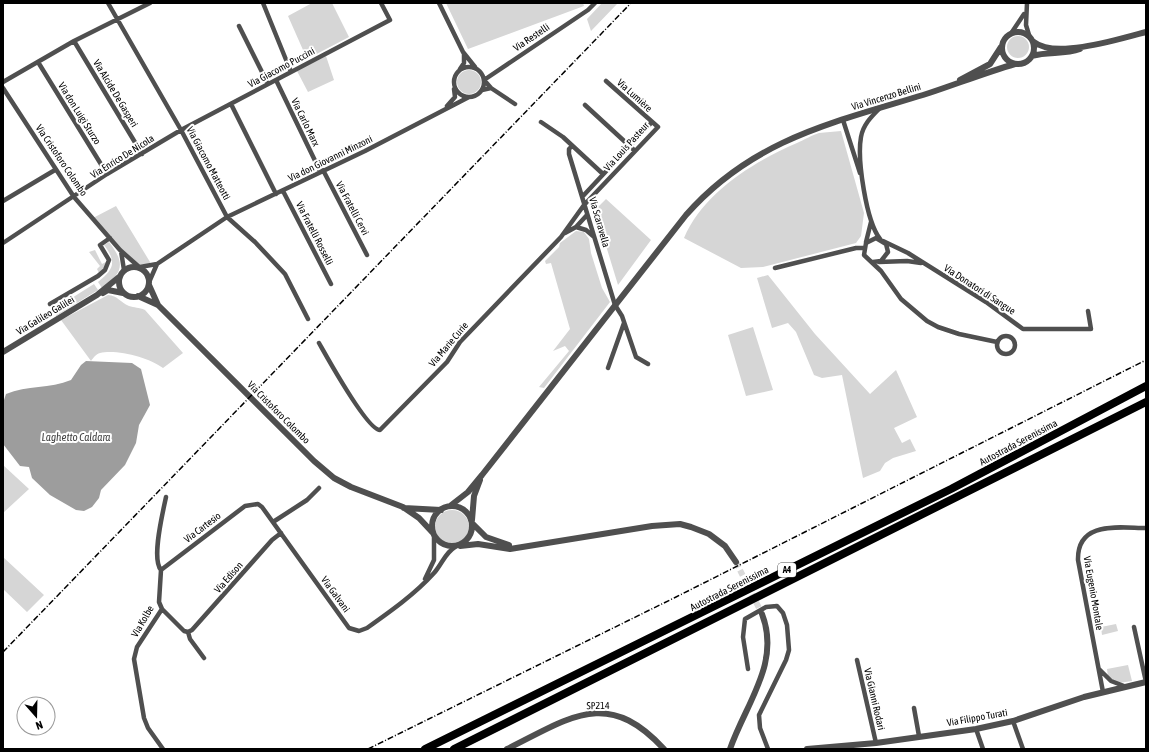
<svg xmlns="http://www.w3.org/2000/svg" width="1149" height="752" font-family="'Asap Condensed',sans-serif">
	<rect width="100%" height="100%" fill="#fff"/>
	<path fill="#d6d6d6" d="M 312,3 L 332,3 L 349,37 L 307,59 L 288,16 Z
		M 446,3 L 583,3 L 584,6 L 468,49 Z
		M 602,3 L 618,3 L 591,31 L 587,19 Z
		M1007 47a11 11 0 1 1 22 0a11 11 0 1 1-22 0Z
		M 326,56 L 334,80 L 308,92 L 297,71 Z
		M457 82a12 12 0 1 1 24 0a12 12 0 1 1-24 0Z
		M 841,131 L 864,213 L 861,236 L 856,243 L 763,267 L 741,268 L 684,238 C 703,193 753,162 797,143 C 804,140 812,135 819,133 C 826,132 834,132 841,131 Z
		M 606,199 L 651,240 L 618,285 L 592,200 L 599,206 Z
		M 116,206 L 150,262 L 150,264 L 139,265 L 131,260 L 93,218 Z
		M 576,231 L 584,232 L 589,239 L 591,253 L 602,288 L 610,302 L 544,388 L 539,387 L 569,351 L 565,346 L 553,351 L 570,329 L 551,263 L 546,264 L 545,261 L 559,247 L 560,243 Z
		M 109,242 C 125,263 124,272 102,288 L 98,282 C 114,269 117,262 104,245 Z
		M 95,250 L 102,264 L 106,262 L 104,268 L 99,273 L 97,269 L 100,266 L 89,252 Z
		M 768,275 L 815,334 L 870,394 L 896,370 L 917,417 L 894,428 L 902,443 L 910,439 L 916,451 L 893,458 L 885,463 L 880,471 L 863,478 L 842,375 L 822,378 L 814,375 L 796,332 L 788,323 L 772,328 L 757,278 Z
		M 94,284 L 98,290 L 56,316 L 56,308 Z
		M 108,295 C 118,296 120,302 129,306 C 134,308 139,307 145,310 L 183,353 L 163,368 C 150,358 117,349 100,353 C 96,354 93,358 91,361 L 61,320 Z
		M 753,327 L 773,390 L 746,396 L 728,335 Z
		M 3,465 L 29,489 L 3,513 Z
		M435 527a17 17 0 1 1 34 0a17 17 0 1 1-34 0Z
		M 3,557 L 44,595 L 27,612 L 3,589 Z
		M 1116,624 L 1118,631 L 1102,635 L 1101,627 Z
		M 1128,665 L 1132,681 L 1119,683 L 1108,677 L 1107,669 Z"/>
	<path fill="#9d9d9d" d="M 86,361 L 132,363 L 141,369 L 150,405 L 139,425 L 136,443 L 125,465 L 101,490 L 99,498 L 92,507 L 84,511 L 76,510 L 50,495 L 32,478 L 29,467 L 20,466 L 3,444 L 3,403 L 6,394 C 27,385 50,389 71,380 L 81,365 Z"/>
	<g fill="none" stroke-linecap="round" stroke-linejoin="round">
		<path stroke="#d9d9d9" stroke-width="6" stroke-dasharray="6 3" stroke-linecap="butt" d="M 736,562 L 762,614"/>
		<path stroke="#4f4f4f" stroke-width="4.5" d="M 108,3 L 181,130 L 227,217 L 255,242 L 285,274 L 308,319
			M 263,3 L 291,72
			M 439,3 L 463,52 L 475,67
			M 1027,3 L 1026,25 L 1029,35
			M 239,26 L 268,84
			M 1012,32 L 1024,14
			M 74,41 L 142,154
			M 38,62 L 107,174
			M454 82a15 15 0 1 1 30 0a15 15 0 1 1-30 0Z
			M 460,69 L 464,63 L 464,54
			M 276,80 L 320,171
			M 3,82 L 74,41 L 150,3
			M 3,88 L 74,197 L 120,250 L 138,266
			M 491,88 L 515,104
			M 482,90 L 491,88 L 484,80 L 588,10 L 595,3
			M 231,104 L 276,194
			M 585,105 L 635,151
			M 447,106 L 455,97 L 454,89
			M 879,109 C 871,117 863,125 861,137 C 857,159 866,221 880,239
			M 843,120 L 860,173
			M 541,122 L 563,137 L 603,174
			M 572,146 L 569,149 L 569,154 L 615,305 L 622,316 L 636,357 L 648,364
			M 323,170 L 367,255
			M 283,191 L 331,284
			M 583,196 L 652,122
			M 3,201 L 55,170
			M 585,204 L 658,127 L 606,81
			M 576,227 L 587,215
			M 565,233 L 576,227 L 586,230 L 593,236
			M 883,241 L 908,253 L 986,302 L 1023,329 L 1091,329 L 1088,311
			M 866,242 L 871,222
			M 3,243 L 107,174 L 181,130 L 390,20 L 381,3
			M 121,251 L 124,270
			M 873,262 L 881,261 L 888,252 L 886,244 L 876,238 L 866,243 L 864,255 L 881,271 L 901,299 L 927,321 L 938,327 L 959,334 L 997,342
			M 879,262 L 907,261 L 921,263
			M 140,267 L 157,264 L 227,217 L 365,151 L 469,97
			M 775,268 L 856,248 L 864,248
			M 150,280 L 157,264
			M 50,304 L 98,276 L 105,270 L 109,260 L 100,245 L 110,238
			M997 345a9 9 0 1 1 18 0a9 9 0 1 1-18 0Z
			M 319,343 C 327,357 367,430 380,430 L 447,362 L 460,342 L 561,237 L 584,205
			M 608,368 L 624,323
			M 273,522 L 307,500 L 319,488
			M 161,570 L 245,506 L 258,504 L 262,507 L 349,628 L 359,631 L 367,628 C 391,611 415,594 434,573 C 442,564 445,553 455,547
			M 425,579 L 434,560 L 434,535
			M 162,609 L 184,631 L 188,632 L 190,639 L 204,658
			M 1134,627 L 1146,682
			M 188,632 L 192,630 L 272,540 L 281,533
			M 857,660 L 876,743
			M 748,669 L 743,637 L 745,619 L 766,607 L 777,606 L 783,613 L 787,625 L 789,650 L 786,660 L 759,715 L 760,728 L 768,749
			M 1100,670 L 1111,681 L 1124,686
			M 1103,692 L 1078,560 C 1077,520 1120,528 1146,528
			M 914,708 L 919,736
			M 1013,721 L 1023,749
			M 976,729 L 983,749
			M 163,749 L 148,728 L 144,718 L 134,659 L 137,647 L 162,609 L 159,602 L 161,570 C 151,559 163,512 166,497"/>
		<path stroke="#4f4f4f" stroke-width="6" d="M1002 48a16 16 0 1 1 32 0a16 16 0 1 1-32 0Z
			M 1034,42 C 1055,59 1120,39 1146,32
			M 1032,56 C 1048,51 1064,55 1080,49
			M 960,80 L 990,64 L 1001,47
			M119 282a15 15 0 1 1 30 0a15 15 0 1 1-30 0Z
			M 149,285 L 158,305
			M 103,293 L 108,290 L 123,293
			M 138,296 L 158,305 L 314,461 L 334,478 L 351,487 L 403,507 L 419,518 L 433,533
			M 3,352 L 97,295 L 119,277
			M432 526a20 20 0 1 1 40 0a20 20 0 1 1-40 0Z
			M 450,506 L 468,492 L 482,475 L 686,215 C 752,140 831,123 923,95 C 954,85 984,73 1015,64
			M 404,508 L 441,510
			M 472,520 L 474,496 L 480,480
			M 472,523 L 486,537 L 509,545
			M 460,546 L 478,544 L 510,549 L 652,526 L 680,524 L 691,527 L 709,534 L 725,546 L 736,562
			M 507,749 C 570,718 607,687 664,749
			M 730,749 C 746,703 781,663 762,614
			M 807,749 L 876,743 L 976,729 L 1013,721 L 1084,697 L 1146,682"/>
		<path stroke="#000" stroke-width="8" d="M 425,749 L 951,489 L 1146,386
			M 454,749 L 1146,402"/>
		<path stroke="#000" stroke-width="1.5" stroke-dasharray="6 2 1 2" stroke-linecap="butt" d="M 3,652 L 631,3
			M 368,749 L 676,597 L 1146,360"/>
	</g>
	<g text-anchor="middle" stroke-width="4" stroke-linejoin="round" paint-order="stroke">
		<rect fill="#fff" stroke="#4c4c4c" stroke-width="1" x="778" y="563" width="18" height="14" rx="3"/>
		<g font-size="9" font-weight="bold" fill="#000">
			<text x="787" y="573">A4</text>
		</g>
		<g font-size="10" fill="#000" stroke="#fff">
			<text transform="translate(531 37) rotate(-34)" y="4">Via Restelli</text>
			<text transform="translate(281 67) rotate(-28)" y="4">Via Giacomo Puccini</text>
			<text transform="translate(116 93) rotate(59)" y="4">Via Alcide De Gasperi</text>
			<text transform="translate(635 95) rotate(42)" y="4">Via Lumière</text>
			<text transform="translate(886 96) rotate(-17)" y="4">Via Vincenzo Bellini</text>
			<text transform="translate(80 113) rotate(58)" y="4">Via don Luigi Sturzo</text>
			<text transform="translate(306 122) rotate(64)" y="4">Via Carlo Marx</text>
			<text transform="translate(626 146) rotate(-48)" y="4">Via Louis Pasteur</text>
			<text transform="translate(122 156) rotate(-32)" y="4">Via Enrico De Nicola</text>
			<text transform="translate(330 158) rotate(-26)" y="4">Via don Giovanni Minzoni</text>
			<text transform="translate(62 160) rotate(56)" y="4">Via Cristoforo Colombo</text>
			<text transform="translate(209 163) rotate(62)" y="4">Via Giacomo Matteotti</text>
			<text transform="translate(353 208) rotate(62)" y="4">Via Fratelli Cervi</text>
			<text transform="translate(600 222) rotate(74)" y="4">Via Scaravella</text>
			<text transform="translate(315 233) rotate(63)" y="4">Via Fratelli Rosselli</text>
			<text transform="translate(980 289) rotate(33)" y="4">Via Donatori di Sangue</text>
			<text transform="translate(45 315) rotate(-31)" y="4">Via Galileo Galilei</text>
			<text transform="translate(448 344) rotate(-50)" y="4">Via Marie Curie</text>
			<text transform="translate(279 412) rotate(45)" y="4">Via Cristoforo Colombo</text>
			<text transform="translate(1018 442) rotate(-28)" y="4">Autostrada Serenissima</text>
			<text transform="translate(202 527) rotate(-37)" y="4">Via Cartesio</text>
			<text transform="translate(228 577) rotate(-49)" y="4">Via Edison</text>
			<text transform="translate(729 588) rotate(-27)" y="4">Autostrada Serenissima</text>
			<text transform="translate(1094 593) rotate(80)" y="4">Via Eugenio Montale</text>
			<text transform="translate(336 594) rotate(54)" y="4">Via Galvani</text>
			<text transform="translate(142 621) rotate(-60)" y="4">Via Kolbe</text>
			<text transform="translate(875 699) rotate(77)" y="4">Via Gianni Rodari</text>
			<text transform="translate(598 705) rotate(-1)" y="4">SP214</text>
			<text transform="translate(977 717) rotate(-10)" y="4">Via Filippo Turati</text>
		</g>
		<g font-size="11" font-style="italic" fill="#3e3e3e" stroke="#fff">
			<text x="76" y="441">Laghetto Caldara</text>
		</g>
	</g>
	<rect width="1149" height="752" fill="none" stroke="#000000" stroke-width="8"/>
	<g transform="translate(36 716) rotate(160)"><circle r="19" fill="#ffffff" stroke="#999999"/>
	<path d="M0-3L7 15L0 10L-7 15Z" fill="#000000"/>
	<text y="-6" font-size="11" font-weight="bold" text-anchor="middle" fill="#000000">N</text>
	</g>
</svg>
